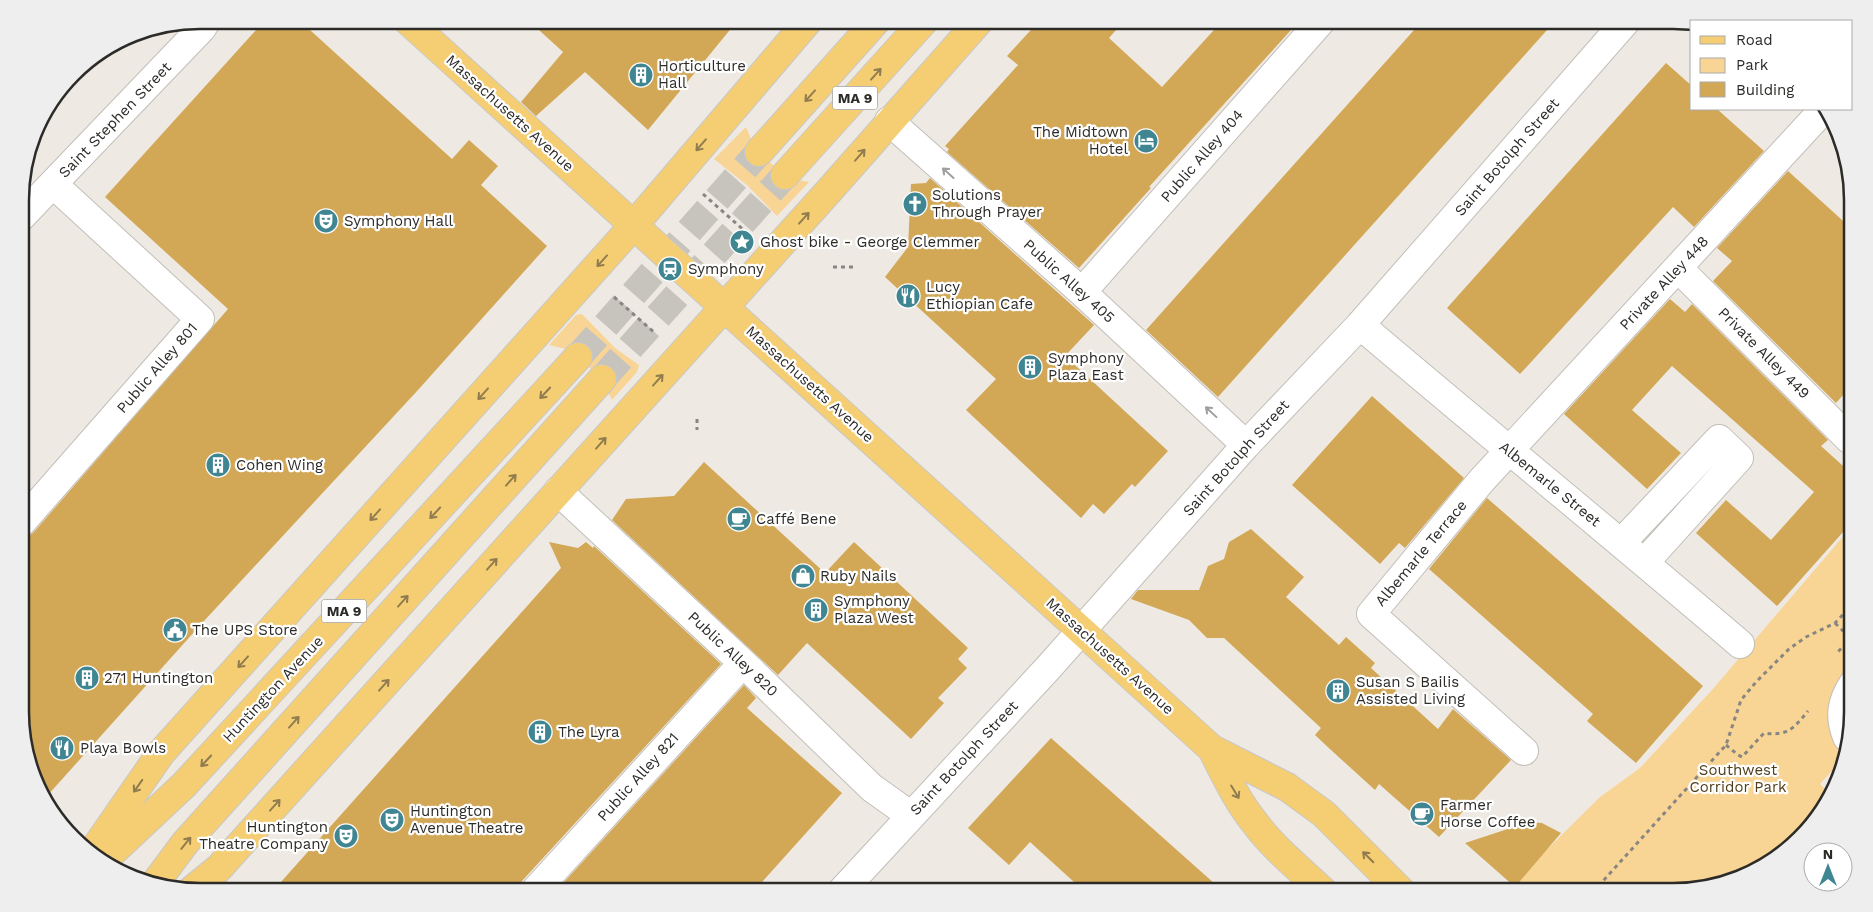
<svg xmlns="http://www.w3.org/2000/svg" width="1873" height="912" font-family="'Work Sans',sans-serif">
	<rect width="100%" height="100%" fill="#eeeae3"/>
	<path fill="#f8d495" d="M 746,127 L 755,149 L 788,178 L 809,182 L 777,216 L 748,186 L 714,159 Z
		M 582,314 L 615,348 L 639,365 L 637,372 L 612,400 L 602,379 L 570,350 L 549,345 L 576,315 Z
		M 1852,526 L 1853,713 L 1842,760 L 1820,784 L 1831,795 L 1768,863 L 1685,892 L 1520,892 L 1512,884 L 1600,797 L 1640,768 L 1712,690 Z"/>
	<path fill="#d2a756" d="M 265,20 L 299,20 L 452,159 L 469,140 L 498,166 L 481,185 L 547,246 L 418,390 L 204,621 L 47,796 L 22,736 L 21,539 L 33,533 L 228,309 L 105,197 Z
		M 528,20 L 738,20 L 648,130 L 585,72 L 536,116 L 521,102 L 563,52 Z
		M 1040,20 L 1125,20 L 1109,38 L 1162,87 L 1223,20 L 1300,20 L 1149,187 L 1151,188 L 1079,268 L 947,152 L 949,149 L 945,146 L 1018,65 L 1007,56 Z
		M 1423,20 L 1556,20 L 1218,397 L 1146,330 Z
		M 1666,63 L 1692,86 L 1692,109 L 1717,109 L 1764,151 L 1694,227 L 1673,207 L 1520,374 L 1447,308 Z
		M 1788,171 L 1852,229 L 1852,385 L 1836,403 L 1713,281 L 1732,261 L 1717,248 Z
		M 930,178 L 1094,325 L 1065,356 L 1168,451 L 1135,487 L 1132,484 L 1104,514 L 1093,504 L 1081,518 L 966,410 L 996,379 L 885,277 L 908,247 L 911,184 L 926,183 Z
		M 1670,299 L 1685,312 L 1692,304 L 1828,440 L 1821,446 L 1852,474 L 1852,522 L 1777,606 L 1696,533 L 1726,500 L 1771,540 L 1814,492 L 1672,366 L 1632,410 L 1681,453 L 1647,489 L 1564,414 Z
		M 1372,396 L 1464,478 L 1405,548 L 1399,543 L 1380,564 L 1292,485 Z
		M 704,462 L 825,573 L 854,542 L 968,648 L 958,659 L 967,668 L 938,698 L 944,703 L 911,739 L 807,643 L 778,675 L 612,520 L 626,499 L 674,496 Z
		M 1487,498 L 1703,686 L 1636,763 L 1587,721 L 1593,714 L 1429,569 Z
		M 1251,529 L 1304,577 L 1286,597 L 1339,645 L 1346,637 L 1375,663 L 1371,668 L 1438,729 L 1453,709 L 1511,760 L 1439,837 L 1379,784 L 1375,790 L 1331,750 L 1315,735 L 1321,728 L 1224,638 L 1207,638 L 1189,620 L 1131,599 L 1138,590 L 1199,590 L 1208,566 L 1224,559 L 1229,542 Z
		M 549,542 L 578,548 L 586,542 L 593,548 L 594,546 L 721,664 L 522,881 L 519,892 L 272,892 L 561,568 Z
		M 744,685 L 756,698 L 747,708 L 842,793 L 753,892 L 555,892 Z
		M 1051,738 L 1224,892 L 1085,892 L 1030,842 L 1009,865 L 968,828 Z
		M 1529,822 L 1542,823 L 1561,833 L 1515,887 L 1465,843 Z"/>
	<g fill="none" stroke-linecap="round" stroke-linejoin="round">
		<path stroke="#c7c4be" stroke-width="28" stroke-dasharray="28 14" stroke-linecap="butt" d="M 578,357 L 759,152
			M 602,379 L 785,175"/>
		<defs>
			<path id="minor" d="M 889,121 L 1082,292 L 1246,445
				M 20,218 L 202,28 L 207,20
				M 1678,268 L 1849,439
				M 1082,292 L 1322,20
				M 1360,325 C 1486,432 1614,536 1740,644
				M 558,491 L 743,663 L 872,788 L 910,815
				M 21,523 L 200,319 L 53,184
				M 1621,543 L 1719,439 L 1739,458 L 1645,562
				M 1847,737 C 1839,717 1841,702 1853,684
				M 1524,751 L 1371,614 L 1482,480 L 1824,109
				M 534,892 L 743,663
				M 841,892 L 1049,667 L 1246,445 L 1360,325 L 1627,20"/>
			<path id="major" d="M 407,20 L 1212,749 L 1287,787 L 1324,814 L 1402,892
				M 759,152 L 877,20
				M 785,175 L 925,20
				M 1212,749 C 1225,775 1237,801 1255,823 C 1274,849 1301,870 1324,892
				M 93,851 L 161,753 L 634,225 L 809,20
				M 104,860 L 184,785 L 578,357
				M 156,882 L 185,843 L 602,379
				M 192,890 L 219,868 L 828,192 L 980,20"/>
		</defs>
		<use href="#minor" stroke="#c2beb8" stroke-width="30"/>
		<use href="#major" stroke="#c8c8c7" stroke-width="30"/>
		<path stroke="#888681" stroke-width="3" stroke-dasharray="4 4" stroke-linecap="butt" d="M 703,194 L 747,233
			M 833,267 L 855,267
			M 614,297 L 656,334
			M 697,419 L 697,430
			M 1835,623 C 1841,629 1847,633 1847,642 L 1837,653
			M 1726,745 L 1738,755 L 1742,757 L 1764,733 C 1788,736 1793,729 1808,711
			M 1558,892 L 1559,890 L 1561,892
			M 1593,892 L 1726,745 L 1741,700 L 1756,682 L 1789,649 L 1806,637 L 1835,623 L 1853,604"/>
		<use href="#minor" stroke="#fff" stroke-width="28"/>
		<use href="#major" stroke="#f5ce73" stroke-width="28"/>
	</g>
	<defs><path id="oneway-shaft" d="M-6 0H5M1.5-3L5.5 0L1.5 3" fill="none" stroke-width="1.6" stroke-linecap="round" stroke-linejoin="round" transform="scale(1.25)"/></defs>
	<g stroke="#907c4e">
		<use href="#oneway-shaft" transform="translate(876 74) rotate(-48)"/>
		<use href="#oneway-shaft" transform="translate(810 96) rotate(132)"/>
		<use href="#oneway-shaft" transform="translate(701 145) rotate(131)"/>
		<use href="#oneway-shaft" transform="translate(860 155) rotate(-49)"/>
		<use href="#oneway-shaft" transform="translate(804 218) rotate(-48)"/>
		<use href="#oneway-shaft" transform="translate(602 261) rotate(132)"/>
		<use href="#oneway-shaft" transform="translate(658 380) rotate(-48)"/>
		<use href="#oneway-shaft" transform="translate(545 393) rotate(133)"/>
		<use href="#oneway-shaft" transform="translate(483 394) rotate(132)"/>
		<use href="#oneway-shaft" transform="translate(601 443) rotate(-48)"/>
		<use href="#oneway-shaft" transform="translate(511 480) rotate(-48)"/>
		<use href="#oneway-shaft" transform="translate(435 513) rotate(133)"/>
		<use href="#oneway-shaft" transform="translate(375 515) rotate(132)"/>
		<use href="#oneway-shaft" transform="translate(492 564) rotate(-48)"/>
		<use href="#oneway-shaft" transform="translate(403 601) rotate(-48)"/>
		<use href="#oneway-shaft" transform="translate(243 662) rotate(132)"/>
		<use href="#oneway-shaft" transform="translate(384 685) rotate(-48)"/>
		<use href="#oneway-shaft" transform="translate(294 722) rotate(-48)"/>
		<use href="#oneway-shaft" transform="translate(206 761) rotate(133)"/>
		<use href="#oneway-shaft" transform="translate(138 786) rotate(125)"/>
		<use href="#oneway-shaft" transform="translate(1235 792) rotate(59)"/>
		<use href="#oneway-shaft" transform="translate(275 805) rotate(-48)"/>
		<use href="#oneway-shaft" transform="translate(186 843) rotate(-51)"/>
		<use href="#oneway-shaft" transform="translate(1368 857) rotate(-135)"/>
	</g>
	<g stroke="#a0a09e">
		<use href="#oneway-shaft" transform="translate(948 173) rotate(-138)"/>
		<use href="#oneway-shaft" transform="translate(1211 412) rotate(-137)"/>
	</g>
	<defs>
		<symbol id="building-disc" viewBox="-11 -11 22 22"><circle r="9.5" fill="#408692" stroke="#fff"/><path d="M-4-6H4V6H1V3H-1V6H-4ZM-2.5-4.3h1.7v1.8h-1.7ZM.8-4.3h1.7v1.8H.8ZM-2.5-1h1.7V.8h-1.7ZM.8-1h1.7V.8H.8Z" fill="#fff"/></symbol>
		<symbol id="hotel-disc" viewBox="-11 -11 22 22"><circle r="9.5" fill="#408692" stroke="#fff"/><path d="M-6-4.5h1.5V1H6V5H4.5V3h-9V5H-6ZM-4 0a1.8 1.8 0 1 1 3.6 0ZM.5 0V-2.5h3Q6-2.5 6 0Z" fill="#fff"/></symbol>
		<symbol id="church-disc" viewBox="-11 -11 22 22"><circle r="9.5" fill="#408692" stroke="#fff"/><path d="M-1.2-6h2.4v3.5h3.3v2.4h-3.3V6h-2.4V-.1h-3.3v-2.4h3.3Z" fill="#fff"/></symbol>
		<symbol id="theatre-disc" viewBox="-11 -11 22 22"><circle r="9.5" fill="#408692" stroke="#fff"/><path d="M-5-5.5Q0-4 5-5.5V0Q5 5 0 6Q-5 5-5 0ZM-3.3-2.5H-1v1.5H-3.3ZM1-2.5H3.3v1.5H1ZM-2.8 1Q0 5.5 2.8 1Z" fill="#fff"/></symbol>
		<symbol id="sight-disc" viewBox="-11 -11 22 22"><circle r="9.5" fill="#408692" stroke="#fff"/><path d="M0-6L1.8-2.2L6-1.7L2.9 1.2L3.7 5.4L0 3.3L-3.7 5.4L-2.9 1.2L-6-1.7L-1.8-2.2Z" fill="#fff"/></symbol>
		<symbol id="station-disc" viewBox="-11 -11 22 22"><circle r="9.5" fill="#408692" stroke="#fff"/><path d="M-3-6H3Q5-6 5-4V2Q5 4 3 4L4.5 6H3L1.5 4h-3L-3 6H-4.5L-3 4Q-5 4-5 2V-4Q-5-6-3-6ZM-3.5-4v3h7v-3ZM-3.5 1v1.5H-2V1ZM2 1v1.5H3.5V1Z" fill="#fff"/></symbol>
		<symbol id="restaurant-disc" viewBox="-11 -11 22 22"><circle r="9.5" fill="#408692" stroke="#fff"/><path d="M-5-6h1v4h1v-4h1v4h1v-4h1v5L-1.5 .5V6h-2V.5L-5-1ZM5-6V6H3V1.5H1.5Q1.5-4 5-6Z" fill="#fff"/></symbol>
		<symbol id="cafe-disc" viewBox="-11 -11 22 22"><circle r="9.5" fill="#408692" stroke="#fff"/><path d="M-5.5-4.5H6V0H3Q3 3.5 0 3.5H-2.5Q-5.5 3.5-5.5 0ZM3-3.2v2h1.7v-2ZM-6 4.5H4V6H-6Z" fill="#fff"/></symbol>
		<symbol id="shop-disc" viewBox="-11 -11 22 22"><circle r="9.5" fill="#408692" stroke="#fff"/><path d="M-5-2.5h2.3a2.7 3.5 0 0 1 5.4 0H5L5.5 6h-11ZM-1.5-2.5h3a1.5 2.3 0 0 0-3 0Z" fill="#fff"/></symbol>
		<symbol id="civic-disc" viewBox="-11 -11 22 22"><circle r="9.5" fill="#408692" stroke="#fff"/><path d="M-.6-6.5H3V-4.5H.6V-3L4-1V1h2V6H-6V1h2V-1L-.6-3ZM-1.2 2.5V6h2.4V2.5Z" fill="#fff"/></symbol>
	</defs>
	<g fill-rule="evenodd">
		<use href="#building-disc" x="627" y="61" width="28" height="28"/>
		<use href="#hotel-disc" x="1132" y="127" width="28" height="28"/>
		<use href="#church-disc" x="901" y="190" width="28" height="28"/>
		<use href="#theatre-disc" x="312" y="207" width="28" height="28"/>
		<use href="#sight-disc" x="728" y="228" width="28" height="28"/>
		<use href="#station-disc" x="656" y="255" width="28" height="28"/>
		<use href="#restaurant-disc" x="894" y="282" width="28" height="28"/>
		<use href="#building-disc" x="1016" y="353" width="28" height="28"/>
		<use href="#building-disc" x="204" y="451" width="28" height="28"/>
		<use href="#cafe-disc" x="725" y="505" width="28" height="28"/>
		<use href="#shop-disc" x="789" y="562" width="28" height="28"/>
		<use href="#building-disc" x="802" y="596" width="28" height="28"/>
		<use href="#civic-disc" x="161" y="616" width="28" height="28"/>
		<use href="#building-disc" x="73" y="664" width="28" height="28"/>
		<use href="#building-disc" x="1324" y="677" width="28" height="28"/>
		<use href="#building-disc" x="526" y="718" width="28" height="28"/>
		<use href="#restaurant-disc" x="48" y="734" width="28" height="28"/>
		<use href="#cafe-disc" x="1408" y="800" width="28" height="28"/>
		<use href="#theatre-disc" x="378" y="806" width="28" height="28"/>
		<use href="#theatre-disc" x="332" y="822" width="28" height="28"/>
	</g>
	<g text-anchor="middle" stroke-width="4.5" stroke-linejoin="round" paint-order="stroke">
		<g fill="#fff" stroke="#6b6b68" stroke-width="1">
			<rect x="832.5" y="86.5" width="45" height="23" rx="4"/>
			<rect x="321.5" y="599.5" width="45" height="23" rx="4"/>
		</g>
		<g font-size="14" font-weight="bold" fill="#2c2b28">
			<text x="855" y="103">MA 9</text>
			<text x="344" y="616">MA 9</text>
		</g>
		<g font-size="15" fill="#2c2b28" stroke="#fff" text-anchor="start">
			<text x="658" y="71">Horticulture<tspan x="658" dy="17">Hall</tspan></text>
			<text x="1128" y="137" text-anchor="end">The Midtown<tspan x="1128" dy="17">Hotel</tspan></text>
			<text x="932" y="200">Solutions<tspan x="932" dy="17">Through Prayer</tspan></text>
			<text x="344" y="226">Symphony Hall</text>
			<text x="760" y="247">Ghost bike - George Clemmer</text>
			<text x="688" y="274">Symphony</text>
			<text x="926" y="292">Lucy<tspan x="926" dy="17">Ethiopian Cafe</tspan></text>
			<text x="1048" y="363">Symphony<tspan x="1048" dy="17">Plaza East</tspan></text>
			<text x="236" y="470">Cohen Wing</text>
			<text x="756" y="524">Caffé Bene</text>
			<text x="820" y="581">Ruby Nails</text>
			<text x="834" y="606">Symphony<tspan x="834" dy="17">Plaza West</tspan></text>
			<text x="192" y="635">The UPS Store</text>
			<text x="104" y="683">271 Huntington</text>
			<text x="1356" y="687">Susan S Bailis<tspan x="1356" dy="17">Assisted Living</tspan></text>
			<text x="558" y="737">The Lyra</text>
			<text x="80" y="753">Playa Bowls</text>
			<text x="1440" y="810">Farmer<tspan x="1440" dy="17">Horse Coffee</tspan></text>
			<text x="410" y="816">Huntington<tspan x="410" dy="17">Avenue Theatre</tspan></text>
			<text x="328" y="832" text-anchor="end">Huntington<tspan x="328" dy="17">Theatre Company</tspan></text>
		</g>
		<g font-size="15" fill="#2c2b28" stroke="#fff">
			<text transform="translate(510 113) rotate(42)" y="5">Massachusetts Avenue</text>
			<text transform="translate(115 120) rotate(-46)" y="5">Saint Stephen Street</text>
			<text transform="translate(1202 156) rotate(-49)" y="5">Public Alley 404</text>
			<text transform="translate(1507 157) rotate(-49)" y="5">Saint Botolph Street</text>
			<text transform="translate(1069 281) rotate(42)" y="5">Public Alley 405</text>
			<text transform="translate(1664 283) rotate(-47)" y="5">Private Alley 448</text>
			<text transform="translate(1764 353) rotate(45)" y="5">Private Alley 449</text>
			<text transform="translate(157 368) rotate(-49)" y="5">Public Alley 801</text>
			<text transform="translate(810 384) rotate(42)" y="5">Massachusetts Avenue</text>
			<text transform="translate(1236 458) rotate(-48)" y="5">Saint Botolph Street</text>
			<text transform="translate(1550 484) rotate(39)" y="5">Albemarle Street</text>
			<text transform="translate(1421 553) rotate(-50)" y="5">Albemarle Terrace</text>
			<text transform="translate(733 654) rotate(43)" y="5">Public Alley 820</text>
			<text transform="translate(1110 656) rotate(42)" y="5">Massachusetts Avenue</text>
			<text transform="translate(273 689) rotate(-47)" y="5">Huntington Avenue</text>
			<text transform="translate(964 758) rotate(-47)" y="5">Saint Botolph Street</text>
			<text transform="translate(638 777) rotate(-48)" y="5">Public Alley 821</text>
		</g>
		<g font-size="15" fill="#503e1b" stroke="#fff">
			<text x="1738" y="775">Southwest<tspan x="1738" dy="17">Corridor Park</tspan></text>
		</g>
	</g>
	<path d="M0 0H1873V912H0ZM200 29H1673A171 171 0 0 1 1844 200V712A171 171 0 0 1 1673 883H200A171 171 0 0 1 29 712V200A171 171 0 0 1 200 29Z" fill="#eee" fill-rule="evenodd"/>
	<path fill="none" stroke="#2c2b28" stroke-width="2.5" d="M200 29H1673A171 171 0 0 1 1844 200V712A171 171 0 0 1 1673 883H200A171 171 0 0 1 29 712V200A171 171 0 0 1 200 29Z"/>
	<rect x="1690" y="20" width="162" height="90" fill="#ffffff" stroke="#abaaa9"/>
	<rect x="1700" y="36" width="25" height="8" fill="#f5ce73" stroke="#abaaa9"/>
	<text x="1736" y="45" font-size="15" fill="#2c2b28">Road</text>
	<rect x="1700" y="58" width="25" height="15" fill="#f8d495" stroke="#abaaa9"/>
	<text x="1736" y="70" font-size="15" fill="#2c2b28">Park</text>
	<rect x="1700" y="82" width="25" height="15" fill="#d2a756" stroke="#abaaa9"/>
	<text x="1736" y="95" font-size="15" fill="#2c2b28">Building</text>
	<g transform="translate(1828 867)"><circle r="24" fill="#ffffff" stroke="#abaaa9"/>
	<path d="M0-4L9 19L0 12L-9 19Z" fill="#408692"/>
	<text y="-8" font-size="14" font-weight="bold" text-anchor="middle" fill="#2c2b28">N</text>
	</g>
</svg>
